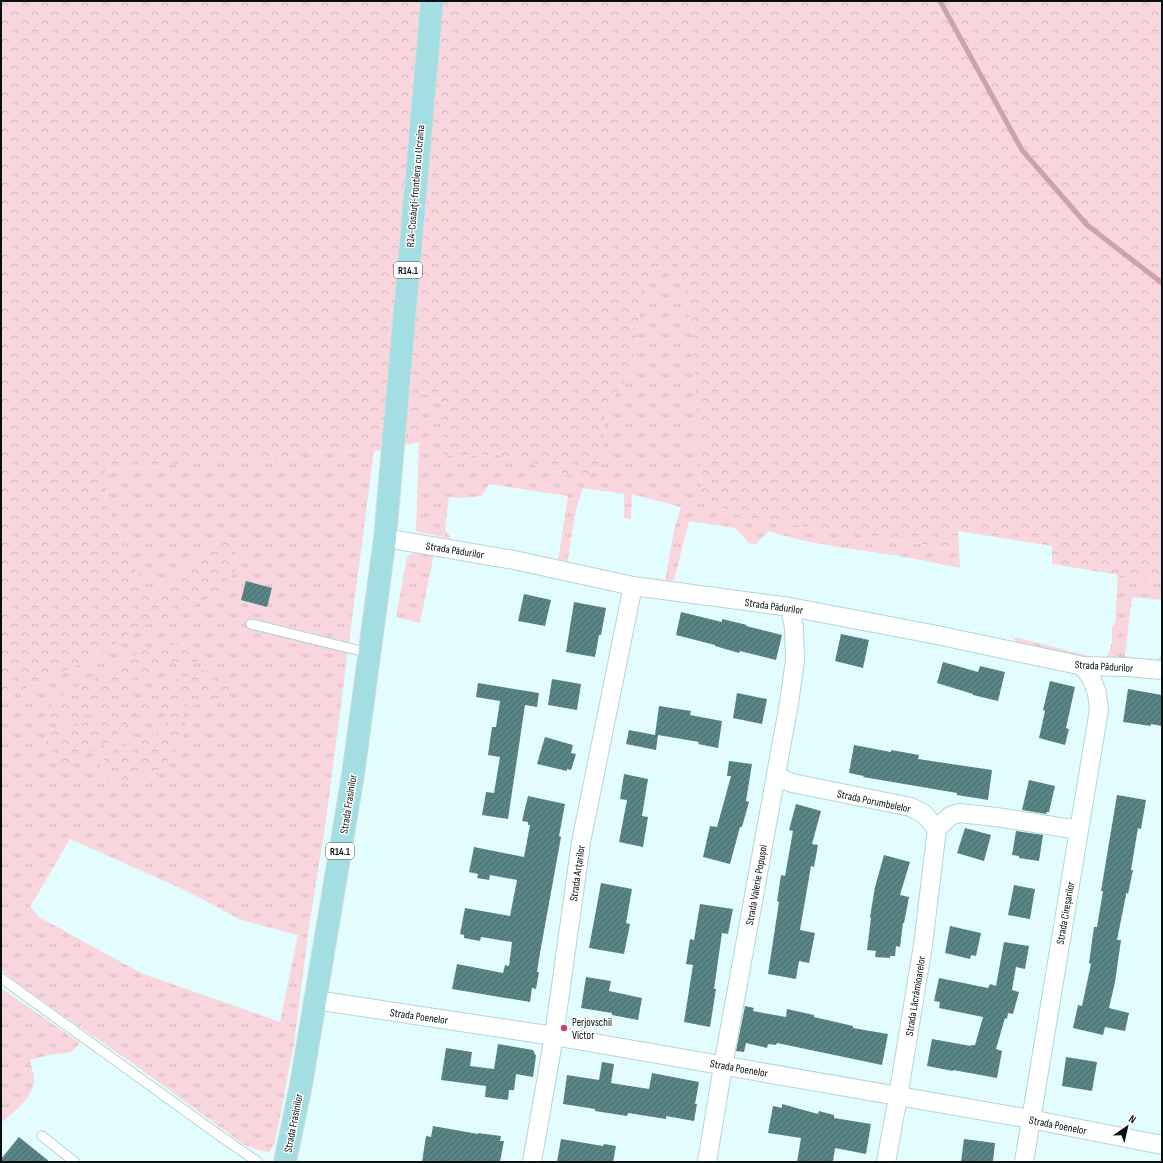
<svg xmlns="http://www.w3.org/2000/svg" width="1163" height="1163" font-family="'Sofia Sans Condensed',sans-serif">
	<defs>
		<pattern id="grass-tufts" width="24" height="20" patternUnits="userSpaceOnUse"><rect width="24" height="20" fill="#f9d5de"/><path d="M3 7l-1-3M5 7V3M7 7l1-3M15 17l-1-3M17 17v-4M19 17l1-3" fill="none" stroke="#d4b6bd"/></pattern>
		<pattern id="forest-crowns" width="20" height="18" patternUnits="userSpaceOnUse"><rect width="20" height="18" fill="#f9d5de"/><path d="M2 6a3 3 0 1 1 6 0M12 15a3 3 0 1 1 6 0" fill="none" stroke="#d4b6bd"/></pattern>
		<pattern id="building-hatch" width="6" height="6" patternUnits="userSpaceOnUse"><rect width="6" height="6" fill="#598587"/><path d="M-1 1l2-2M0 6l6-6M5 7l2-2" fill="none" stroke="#486b6d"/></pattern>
	</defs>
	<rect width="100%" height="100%" fill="#e3fdfe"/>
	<path fill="url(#grass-tufts)" fill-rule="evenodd" d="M 678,264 L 692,332 L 702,498 L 740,516 L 959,550 L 960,568 C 931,562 902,556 873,552 C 838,547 802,542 768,531 L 755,545 L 749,543 L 735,528 L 689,521 L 674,580 L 665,581 L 675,526 L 681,507 L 632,494 L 631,519 L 624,518 L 624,494 L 583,488 L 576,510 L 567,563 L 558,560 L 568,496 L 489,484 L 482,496 L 458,498 L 449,497 L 445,529 L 451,539 L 416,531 L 419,442 L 421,392 L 442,403 L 445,456 L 499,455 L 583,479 L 602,465 L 605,410 L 633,368 L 642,300 L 654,270 Z
		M 374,451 L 325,827 L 309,926 L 294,1043 L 275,1142 L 269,1153 L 252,1148 L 243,1144 L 135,1065 L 26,990 L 1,970 L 1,699 L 70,669 L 100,654 L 147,609 L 138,576 L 107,507 L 105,471 L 171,465 L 220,457 L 281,463 L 304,453 ZM 70,839 L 187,891 L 241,920 L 298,935 L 280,1022 L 141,973 L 39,917 L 30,907 Z
		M 418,550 L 434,554 L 420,623 L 396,617 L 407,557 Z
		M 1118,574 L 1162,582 L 1162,600 L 1132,597 L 1125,656 L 1151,662 L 1158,660 L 1162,653 L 1162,666 L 1093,663 L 1019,644 L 1009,634 L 1014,637 L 1085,655 L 1100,661 L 1108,655 L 1112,642 L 1112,627 L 1115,623 Z
		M 1,988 L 80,1043 L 71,1052 L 49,1055 L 30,1060 C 31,1066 34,1073 34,1079 C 34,1097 14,1112 1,1123 Z"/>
	<path fill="url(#forest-crowns)" d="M 1,1 L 1162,1 L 1162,582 L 1052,564 L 1052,546 L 958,531 L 959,550 L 740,516 L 702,498 L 692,332 L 678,264 L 654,270 L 642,300 L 633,368 L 605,410 L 602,465 L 583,479 L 499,455 L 444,456 L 442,403 L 422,392 L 419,442 L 374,451 L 304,453 L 281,463 L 220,457 L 171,465 L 105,471 L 107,507 L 138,576 L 143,593 L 155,592 L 195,558 L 224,537 L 235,546 L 237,564 L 234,573 L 222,590 L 165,621 L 140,626 L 100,654 L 70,669 L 1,699 Z
		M 185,642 L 199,651 L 197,662 L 173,662 L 148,676 L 106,711 L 53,722 L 45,711 L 69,690 L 113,670 L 143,650 Z
		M 202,671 L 220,671 L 229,692 L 208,704 L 181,706 L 186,726 L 182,744 L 171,757 L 153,774 L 130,782 L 109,781 L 99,765 L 115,749 L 159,732 L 168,719 L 166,709 L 134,716 L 111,741 L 91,752 L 63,765 L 49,755 L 46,743 L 53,732 L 96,720 L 121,711 L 163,683 Z"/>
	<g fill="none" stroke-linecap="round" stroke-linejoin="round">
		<path stroke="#caa3ad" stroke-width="5" d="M 940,1 L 1022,150 L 1087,225 L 1162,283"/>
	</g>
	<path fill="url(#building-hatch)" d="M 246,581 L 272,588 L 267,607 L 241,600 Z
		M 524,594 L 551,600 L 545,626 L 518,621 Z
		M 574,602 L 606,608 L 601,635 L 599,635 L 595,657 L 566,652 Z
		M 681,612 L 722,622 L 722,619 L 747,625 L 746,626 L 782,635 L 776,660 L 740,651 L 739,653 L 715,646 L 715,645 L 676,635 Z
		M 841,634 L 869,640 L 863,668 L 835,661 Z
		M 943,662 L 978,672 L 980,666 L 1005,672 L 998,701 L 973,695 L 973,694 L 937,683 Z
		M 552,679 L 581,684 L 577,710 L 548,705 Z
		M 1050,681 L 1075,687 L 1066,728 L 1069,729 L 1065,745 L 1039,738 L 1045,711 L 1043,710 Z
		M 478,683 L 539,693 L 537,707 L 525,705 L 508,819 L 482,815 L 486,792 L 494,793 L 500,757 L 488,755 L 492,727 L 496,727 L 500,701 L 476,697 Z
		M 1128,689 L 1162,695 L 1162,726 L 1151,724 L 1151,726 L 1123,722 Z
		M 737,693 L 767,699 L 762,724 L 733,718 Z
		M 659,706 L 691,711 L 690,715 L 722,721 L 718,748 L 698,744 L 699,742 L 658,735 L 656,750 L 626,744 L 629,730 L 655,735 Z
		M 545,737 L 573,745 L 571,753 L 576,754 L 571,770 L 567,769 L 567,771 L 537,764 Z
		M 854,745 L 891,752 L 891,750 L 919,755 L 918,759 L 992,770 L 988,800 L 957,795 L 957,793 L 863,777 L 864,776 L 849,773 Z
		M 729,761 L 752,764 L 746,801 L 749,802 L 742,827 L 740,827 L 730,864 L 703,857 L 710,826 L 717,827 L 731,776 L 727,776 Z
		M 624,774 L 648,779 L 642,816 L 648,817 L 643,847 L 619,842 L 627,800 L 620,799 Z
		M 1029,780 L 1055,786 L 1049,812 L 1047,812 L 1046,814 L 1022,810 Z
		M 1117,795 L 1146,800 L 1141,829 L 1138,828 L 1131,870 L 1133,870 L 1128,894 L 1126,893 L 1126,895 L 1117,940 L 1121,940 L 1115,982 L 1109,1008 L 1129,1013 L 1125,1031 L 1105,1027 L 1103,1035 L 1073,1028 L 1078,1005 L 1082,1006 L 1091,964 L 1089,963 L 1093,934 L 1094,927 L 1097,927 L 1103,891 L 1101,891 Z
		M 528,796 L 565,804 L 559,836 L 561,837 L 540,953 L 537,972 L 539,972 L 536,989 L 532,988 L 530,1002 L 452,989 L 457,964 L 503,973 L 505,965 L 509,966 L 512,942 L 481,937 L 480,941 L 464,938 L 464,935 L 460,934 L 465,908 L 510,916 L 517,880 L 490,875 L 489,880 L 477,878 L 478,874 L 469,872 L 474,847 L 524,857 L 530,825 L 528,825 L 528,822 L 522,821 Z
		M 796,804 L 821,811 L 812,844 L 818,845 L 814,867 L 811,866 L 800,930 L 815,933 L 809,963 L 799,961 L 796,979 L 768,974 L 779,902 L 777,901 L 781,875 L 785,876 L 793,831 L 789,830 Z
		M 965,828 L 991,835 L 984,861 L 957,853 Z
		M 1016,831 L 1043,835 L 1039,861 L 1019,858 L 1019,856 L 1012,855 Z
		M 884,855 L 910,862 L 900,895 L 909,897 L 904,923 L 903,923 L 900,947 L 896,946 L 895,956 L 890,956 L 890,958 L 875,957 L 876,951 L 867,950 L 871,918 L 870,917 L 875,887 Z
		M 601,883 L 632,889 L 626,923 L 630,924 L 624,954 L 589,948 Z
		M 1014,885 L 1035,889 L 1030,919 L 1008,915 Z
		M 700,904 L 733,909 L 728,934 L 722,933 L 714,989 L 716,989 L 710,1027 L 684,1022 L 693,965 L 686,964 L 690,939 L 694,940 Z
		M 950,926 L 981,933 L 976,956 L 971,955 L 970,959 L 945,953 Z
		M 1004,942 L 1029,946 L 1025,969 L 1016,967 L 1012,990 L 1019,992 L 1013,1014 L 1008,1013 L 1007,1019 L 1005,1018 L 996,1049 L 1002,1051 L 997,1078 L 953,1070 L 953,1071 L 927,1066 L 932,1039 L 971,1046 L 971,1045 L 975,1045 L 983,1017 L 939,1008 L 940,1002 L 934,1001 L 939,978 L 988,988 L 990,984 L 996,986 Z
		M 586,977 L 611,981 L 609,991 L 642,998 L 638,1020 L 612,1015 L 612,1013 L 581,1008 Z
		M 745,1006 L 754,1008 L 753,1011 L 786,1017 L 787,1009 L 814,1015 L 814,1017 L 853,1026 L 853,1028 L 888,1034 L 882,1065 L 777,1043 L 776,1045 L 768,1044 L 767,1048 L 746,1043 L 744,1052 L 736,1051 Z
		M 498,1044 L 533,1050 L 536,1056 L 533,1077 L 516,1074 L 514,1090 L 509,1090 L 508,1100 L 485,1097 L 486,1086 L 441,1080 L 446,1048 L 472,1052 L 470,1066 L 494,1069 Z
		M 1066,1057 L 1097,1062 L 1092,1091 L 1062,1086 Z
		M 602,1062 L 614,1064 L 611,1083 L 649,1089 L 652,1073 L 699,1082 L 695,1104 L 697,1104 L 694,1121 L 666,1116 L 666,1119 L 628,1113 L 627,1116 L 595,1111 L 595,1109 L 563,1104 L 567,1075 L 599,1080 Z
		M 782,1104 L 818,1114 L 819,1111 L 834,1115 L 834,1118 L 871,1124 L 866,1154 L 835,1148 L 833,1162 L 797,1162 L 801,1138 L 768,1133 L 773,1106 L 782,1108 Z
		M 433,1126 L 478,1134 L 478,1133 L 501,1136 L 500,1141 L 504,1141 L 500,1162 L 422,1162 L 426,1136 L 431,1137 Z
		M 19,1137 L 50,1162 L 1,1162 L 1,1159 Z
		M 561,1139 L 603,1146 L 604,1144 L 616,1146 L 613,1162 L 557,1162 Z
		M 964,1139 L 995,1143 L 993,1162 L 961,1162 Z"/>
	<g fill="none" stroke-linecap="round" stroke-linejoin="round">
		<defs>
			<path id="service" d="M 251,624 L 369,653
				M 1,978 L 223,1138 L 258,1162
				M 42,1136 L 75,1162"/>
			<path id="minor" d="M 385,538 L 514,560 L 633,586 L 790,607 L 937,635 L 1083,666 L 1126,667 L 1162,670
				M 776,776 L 792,783 L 911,807 L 924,814 L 937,829 L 950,816 L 959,813 L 996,817 L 1079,830
				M 315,1000 L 554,1036 L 1030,1119 L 1162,1145
				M 532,1162 L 554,1036 L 581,842 L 633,586
				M 707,1162 L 723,1066 L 789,703 L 795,660 L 794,628 L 790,607
				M 886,1162 L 898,1097 L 923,945 L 937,829
				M 1024,1162 L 1099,710 L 1097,693 L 1092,680 L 1083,666"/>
			<path id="primary" d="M 285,1162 L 301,1085 L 353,775 L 385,538 L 432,1"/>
		</defs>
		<use href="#service" stroke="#b4d4d6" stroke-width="11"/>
		<use href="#minor" stroke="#b4d4d6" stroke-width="20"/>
		<use href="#primary" stroke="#dcdede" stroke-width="24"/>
		<use href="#service" stroke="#fff" stroke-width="9"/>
		<use href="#minor" stroke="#fff" stroke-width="18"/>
		<use href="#primary" stroke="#a3dfe2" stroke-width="22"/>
	</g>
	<circle fill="#cb4075" stroke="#fff" stroke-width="1.5" cx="564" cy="1028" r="4"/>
	<g text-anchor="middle" stroke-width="3" stroke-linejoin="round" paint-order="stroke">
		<g fill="#fff" stroke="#505858" stroke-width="1">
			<rect x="394" y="262" width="28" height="16" rx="3"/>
			<rect x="326" y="843" width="28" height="16" rx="3"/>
		</g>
		<g font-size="10" font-weight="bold" fill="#051011">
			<text x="408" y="274">R14.1</text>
			<text x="340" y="855">R14.1</text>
		</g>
		<g font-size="11" fill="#051011" stroke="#fff">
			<text transform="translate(415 186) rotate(-85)" y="4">R14-Cosăuți-frontiera cu Ucraina</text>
			<text transform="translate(455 550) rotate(9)" y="4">Strada Pădurilor</text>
			<text transform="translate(774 606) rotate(8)" y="4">Strada Pădurilor</text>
			<text transform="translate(1104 666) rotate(4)" y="4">Strada Pădurilor</text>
			<text transform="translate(874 801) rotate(12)" y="4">Strada Porumbelelor</text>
			<text transform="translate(348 804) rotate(-81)" y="4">Strada Frasinilor</text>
			<text transform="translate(577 873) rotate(-82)" y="4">Strada Arțarilor</text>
			<text transform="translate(756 885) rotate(-80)" y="4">Strada Valerie Popușoi</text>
			<text transform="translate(1065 913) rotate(-80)" y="4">Strada Cireșarilor</text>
			<text transform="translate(915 996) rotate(-81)" y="4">Strada Lăcrămioarelor</text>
			<text transform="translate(419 1016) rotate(8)" y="4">Strada Poenelor</text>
			<text transform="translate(739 1068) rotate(10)" y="4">Strada Poenelor</text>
			<text transform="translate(293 1123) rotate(-79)" y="4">Strada Frasinilor</text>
			<text transform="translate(1058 1125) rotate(11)" y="4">Strada Poenelor</text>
		</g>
		<g font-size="11" fill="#051011" stroke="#fff" text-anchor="start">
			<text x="572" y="1026">Perjovschii<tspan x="572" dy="13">Victor</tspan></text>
		</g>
	</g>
	<rect width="1163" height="1163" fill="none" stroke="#051011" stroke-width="4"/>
	<g transform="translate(1127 1127) rotate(34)" stroke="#ffffff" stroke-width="3" paint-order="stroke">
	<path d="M0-3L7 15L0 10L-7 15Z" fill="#051011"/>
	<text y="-6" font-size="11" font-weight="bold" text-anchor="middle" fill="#051011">N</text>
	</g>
</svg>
